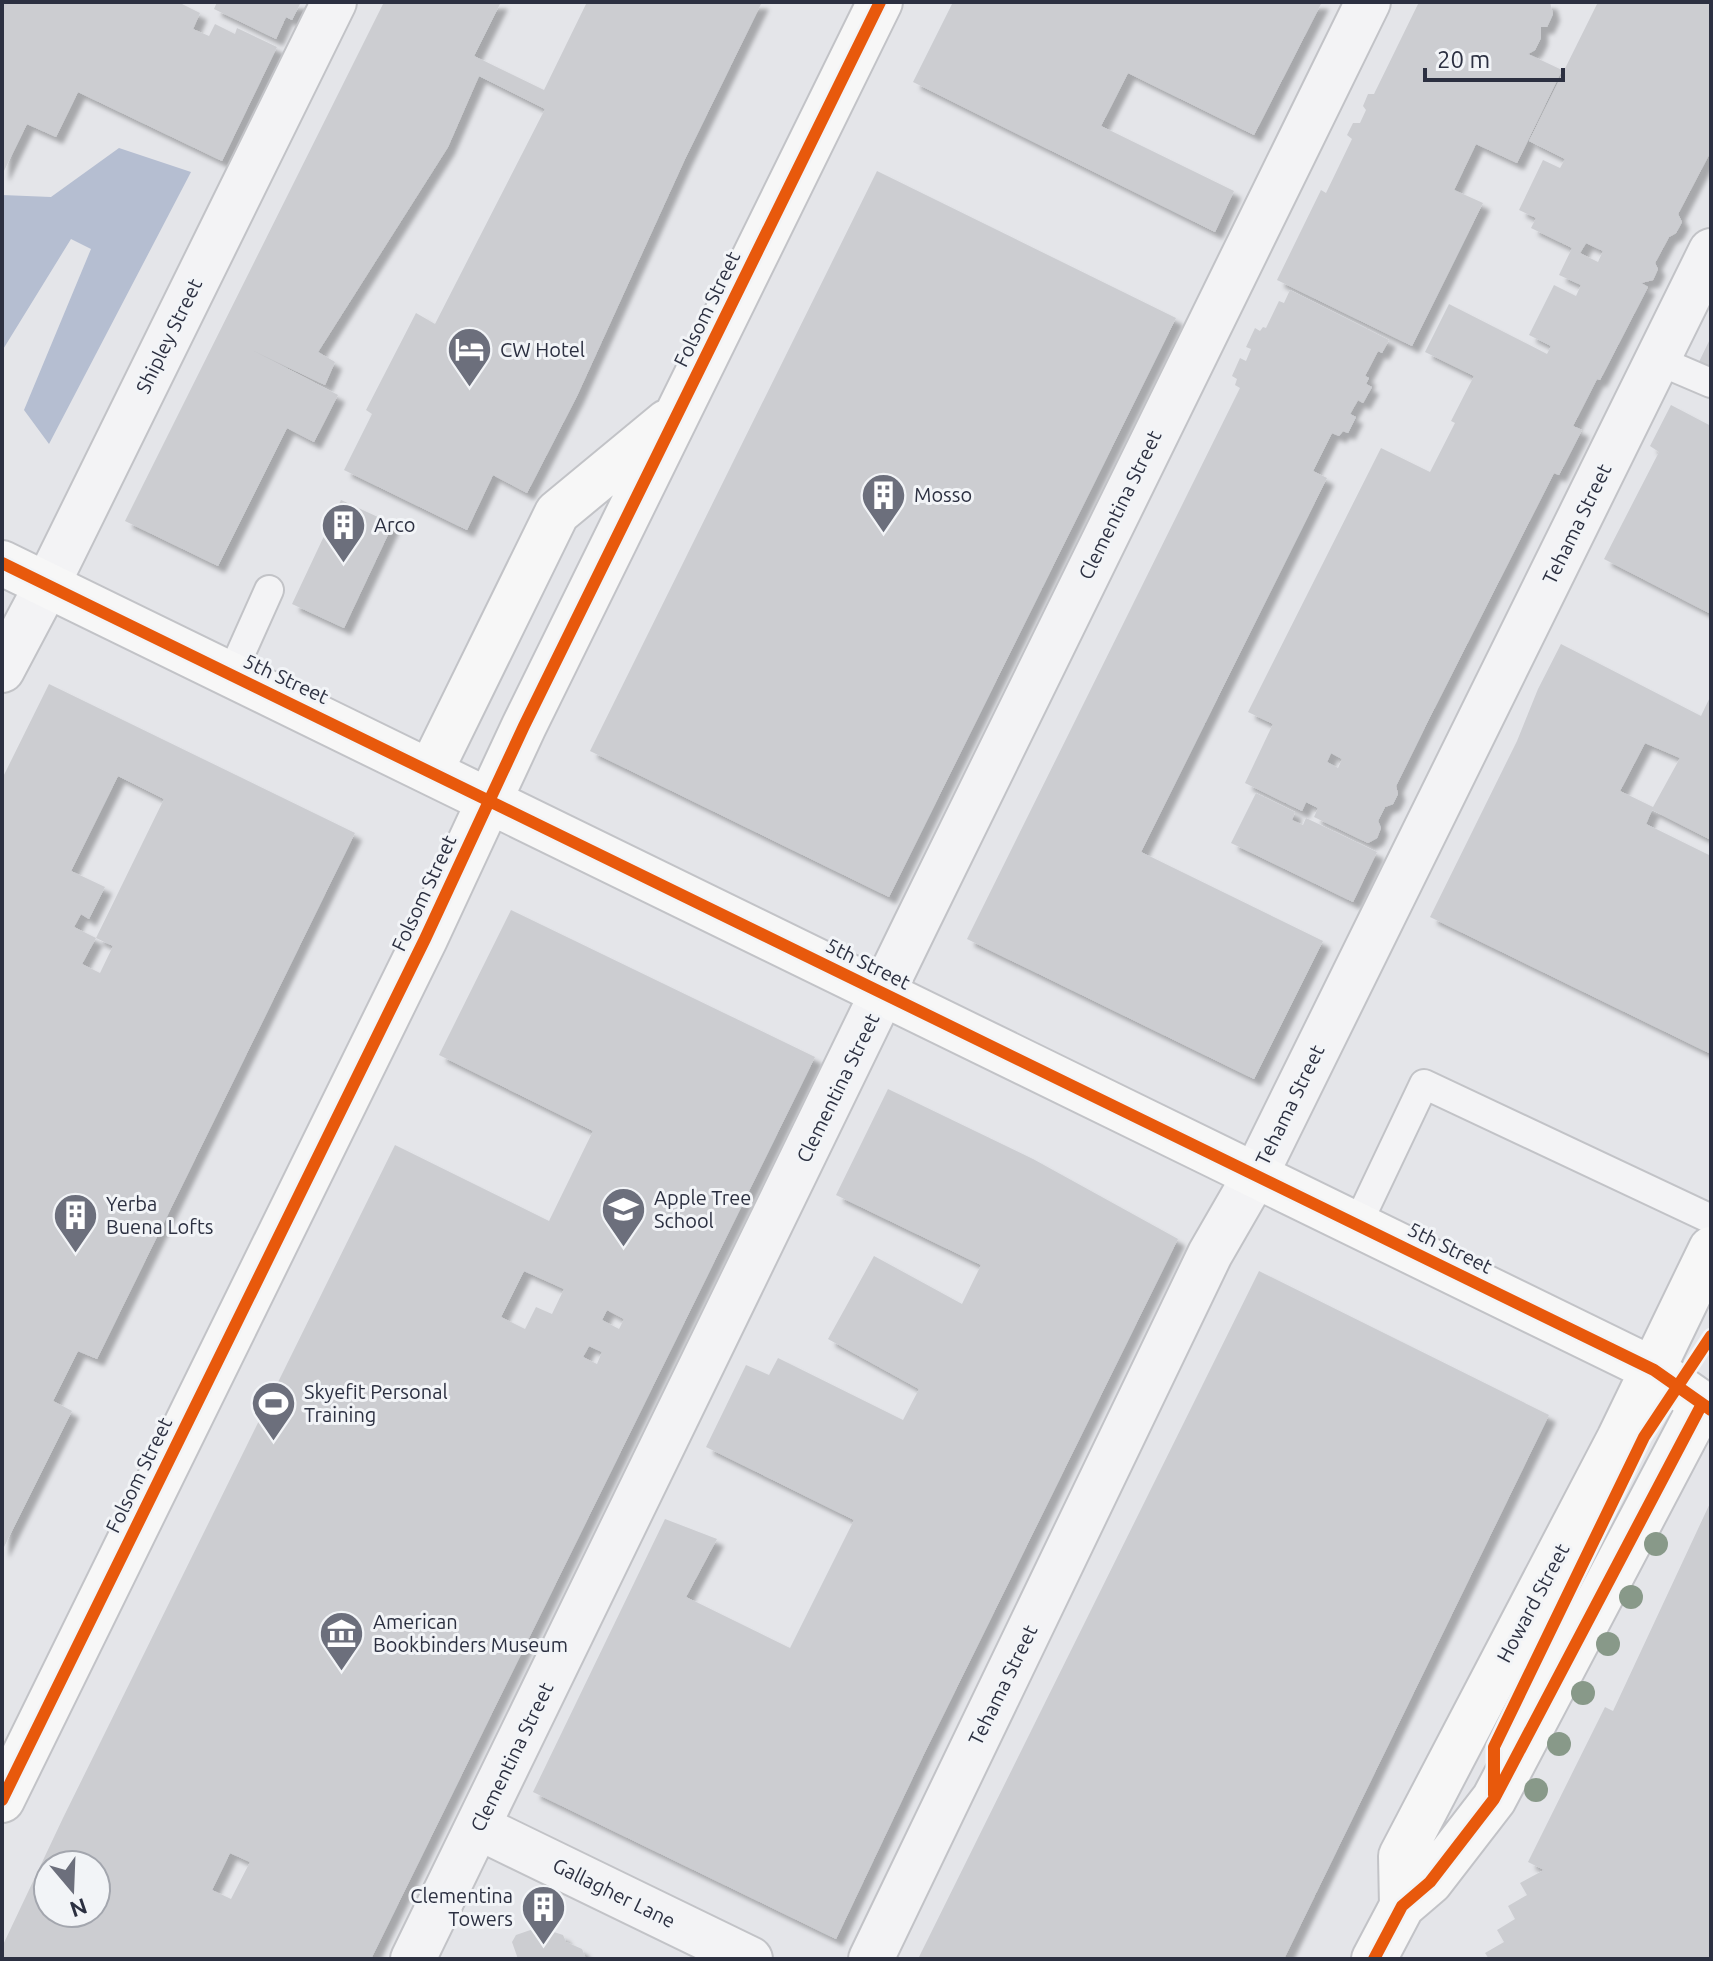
<svg xmlns="http://www.w3.org/2000/svg" width="1713" height="1961" font-family="Ubuntu,sans-serif">
	<defs>
		<filter id="shadow"><feDropShadow dx="7" dy="7" stdDeviation="2" flood-color="#0004"/></filter>
	</defs>
	<rect width="100%" height="100%" fill="#e4e5e9"/>
	<path fill="#b5bed1" d="M 119,148 L 191,172 L 49,444 L 24,410 L 91,249 L 71,239 L 2,351 L 2,195 L 51,197 Z"/>
	<path fill="#cccdd1" fill-rule="evenodd" filter="url(#shadow)" d="M 2,2 L 178,2 L 200,13 L 193,29 L 209,36 L 215,24 L 235,34 L 237,28 L 277,47 L 222,161 L 78,92 L 56,137 L 27,124 L 2,175 Z
		M 217,2 L 301,2 L 292,20 L 286,17 L 276,39 L 214,9 Z
		M 384,2 L 501,2 L 474,56 L 544,90 L 587,2 L 762,2 L 685,159 L 577,396 L 527,493 L 493,475 L 467,530 L 344,470 L 372,414 L 366,410 L 416,313 L 435,324 L 545,109 L 479,76 L 448,147 L 318,352 L 335,362 L 325,385 L 252,350 L 338,395 L 314,442 L 287,428 L 218,566 L 125,521 Z
		M 953,2 L 1322,2 L 1254,135 L 1128,73 L 1101,126 L 1234,191 L 1215,232 L 913,82 Z
		M 1419,2 L 1550,2 L 1553,14 L 1547,27 L 1541,27 L 1541,38 L 1535,50 L 1528,54 L 1562,70 L 1517,163 L 1476,144 L 1454,190 L 1483,203 L 1412,346 L 1277,280 L 1321,190 L 1326,193 L 1352,139 L 1347,135 L 1353,123 L 1360,123 L 1366,110 L 1363,106 L 1368,94 L 1374,94 Z
		M 1598,2 L 1711,2 L 1711,151 L 1678,214 L 1682,222 L 1676,233 L 1669,237 L 1655,263 L 1658,269 L 1653,280 L 1641,283 L 1648,287 L 1600,380 L 1597,379 L 1573,426 L 1582,430 L 1559,475 L 1554,473 L 1429,719 L 1396,786 L 1398,794 L 1393,804 L 1385,807 L 1378,821 L 1381,828 L 1377,838 L 1368,843 L 1314,817 L 1318,808 L 1306,802 L 1302,811 L 1245,783 L 1273,724 L 1248,712 L 1381,448 L 1430,472 L 1455,423 L 1451,421 L 1474,376 L 1425,352 L 1449,304 L 1547,354 L 1551,346 L 1529,335 L 1554,285 L 1576,296 L 1581,285 L 1559,275 L 1572,248 L 1531,228 L 1536,218 L 1519,210 L 1543,160 L 1560,168 L 1565,159 L 1529,141 ZM 1586,243 L 1603,251 L 1598,262 L 1580,253 ZM 1331,753 L 1342,759 L 1338,768 L 1327,762 Z
		M 877,171 L 1176,318 L 889,897 L 590,751 Z
		M 1290,290 L 1389,340 L 1382,353 L 1378,351 L 1365,376 L 1369,378 L 1366,384 L 1372,387 L 1363,403 L 1358,400 L 1350,414 L 1356,417 L 1348,433 L 1343,431 L 1339,436 L 1332,433 L 1313,471 L 1327,478 L 1141,852 L 1323,941 L 1254,1079 L 967,939 L 1240,388 L 1235,385 L 1237,379 L 1232,376 L 1240,358 L 1246,361 L 1251,349 L 1246,347 L 1255,328 L 1260,331 L 1263,327 L 1266,328 L 1279,301 L 1284,303 Z
		M 1711,337 L 1711,373 L 1697,366 Z
		M 1671,405 L 1711,426 L 1711,614 L 1604,559 L 1659,452 L 1650,446 Z
		M 341,500 L 393,524 L 344,628 L 292,604 Z
		M 1561,644 L 1701,716 L 1711,695 L 1711,840 L 1652,810 L 1646,824 L 1711,856 L 1711,1054 L 1430,917 L 1517,741 L 1538,689 ZM 1645,743 L 1680,758 L 1653,807 L 1620,791 Z
		M 49,684 L 355,833 L 97,1359 L 78,1351 L 53,1401 L 72,1411 L 2,1551 L 2,779 ZM 118,776 L 164,799 L 96,938 L 113,946 L 100,973 L 82,964 L 96,938 L 74,927 L 81,914 L 89,919 L 105,887 L 71,871 Z
		M 1256,793 L 1295,812 L 1292,820 L 1303,825 L 1306,818 L 1377,852 L 1353,902 L 1231,843 Z
		M 511,910 L 815,1057 L 371,1959 L 2,1959 L 2,1947 L 63,1818 L 395,1145 L 549,1221 L 593,1131 L 439,1055 ZM 524,1271 L 564,1289 L 552,1314 L 536,1307 L 525,1329 L 501,1317 ZM 607,1310 L 624,1319 L 619,1329 L 602,1320 ZM 589,1346 L 602,1352 L 597,1364 L 583,1357 ZM 230,1853 L 250,1862 L 231,1899 L 212,1890 ZM 48,1865 L 96,1865 L 96,1913 L 48,1913 Z
		M 888,1089 L 1033,1159 L 1178,1239 L 924,1754 L 836,1939 L 533,1792 L 665,1519 L 717,1539 L 686,1597 L 790,1648 L 854,1520 L 706,1447 L 746,1365 L 769,1375 L 778,1358 L 903,1420 L 919,1389 L 828,1339 L 874,1256 L 962,1304 L 981,1265 L 836,1195 Z
		M 1259,1271 L 1549,1415 L 1284,1959 L 918,1959 Z
		M 1711,1501 L 1711,1959 L 1489,1959 L 1485,1953 L 1504,1942 L 1497,1930 L 1515,1919 L 1508,1906 L 1527,1895 L 1520,1883 L 1544,1870 L 1528,1862 L 1605,1707 L 1613,1711 Z
		M 539,1927 L 563,1935 L 566,1942 L 582,1949 L 586,1959 L 518,1959 L 512,1942 L 516,1935 Z"/>
	<g fill="none" stroke-linecap="round" stroke-linejoin="round">
		<defs>
			<path id="lane" d="M 1657,360 L 1711,383
				M 231,675 L 269,590
				M 1357,1225 L 1424,1084 L 1711,1219"/>
			<path id="street" d="M 2,670 L 47,585 L 334,2
				M 478,1827 L 750,1959
				M 413,1959 L 915,926 L 1368,2
				M 871,1959 L 1210,1254 L 1255,1176 L 1711,251"/>
			<path id="secondary" d="M 2,563 L 1654,1370 L 1711,1410
				M 431,770 L 557,513 L 667,422
				M 2,1800 L 425,939 L 524,726 L 880,2
				M 1402,1906 L 1430,1882 L 1494,1799 L 1702,1404
				M 1374,1959 L 1402,1906 L 1401,1856 L 1619,1439 L 1711,1249"/>
		</defs>
		<use href="#lane" stroke="#c2c3c7" stroke-width="32"/>
		<use href="#street" stroke="#c2c3c7" stroke-width="48"/>
		<use href="#secondary" stroke="#c2c3c7" stroke-width="48"/>
		<use href="#lane" stroke="#f3f3f5" stroke-width="28"/>
		<use href="#street" stroke="#f3f3f5" stroke-width="44"/>
		<use href="#secondary" stroke="#f7f7f7" stroke-width="44"/>
		<defs>
			<path id="cycleway" d="M 2,563 L 1654,1370 L 1711,1410
				M 1494,1795 L 1494,1747 L 1644,1437 L 1711,1336
				M 2,1800 L 425,939 L 524,726 L 880,2
				M 1374,1959 L 1402,1906 L 1430,1882 L 1494,1799 L 1702,1404"/>
		</defs>
		<use href="#cycleway" stroke="#f2f4f7" stroke-width="17"/>
		<use href="#cycleway" stroke="#e8590c" stroke-width="12"/>
	</g>
	<g fill="#889989">
		<circle cx="1656" cy="1544" r="12"/>
		<circle cx="1631" cy="1597" r="12"/>
		<circle cx="1608" cy="1644" r="12"/>
		<circle cx="1583" cy="1693" r="12"/>
		<circle cx="1559" cy="1744" r="12"/>
		<circle cx="1536" cy="1790" r="12"/>
	</g>
	<defs>
		<symbol id="hotel-pin" viewBox="-11 -11 22 30"><path d="M0 17L-7.5 6A9.5 9.5 0 1 1 7.5 6Z" fill="#6c6f7c" stroke="#f2f4f7"/><path d="M-6-4.5h1.5V1H6V5H4.5V3h-9V5H-6ZM-4 0a1.8 1.8 0 1 1 3.6 0ZM.5 0V-2.5h3Q6-2.5 6 0Z" fill="#fff"/></symbol>
		<symbol id="building-pin" viewBox="-11 -11 22 30"><path d="M0 17L-7.5 6A9.5 9.5 0 1 1 7.5 6Z" fill="#6c6f7c" stroke="#f2f4f7"/><path d="M-4-6H4V6H1V3H-1V6H-4ZM-2.5-4.3h1.7v1.8h-1.7ZM.8-4.3h1.7v1.8H.8ZM-2.5-1h1.7V.8h-1.7ZM.8-1h1.7V.8H.8Z" fill="#fff"/></symbol>
		<symbol id="school-pin" viewBox="-11 -11 22 30"><path d="M0 17L-7.5 6A9.5 9.5 0 1 1 7.5 6Z" fill="#6c6f7c" stroke="#f2f4f7"/><path d="M0-5L7-2L0 1L-7-2ZM-4 1L0 2.5L4 1V4Q0 6-4 4Z" fill="#fff"/></symbol>
		<symbol id="stadium-pin" viewBox="-11 -11 22 30"><path d="M0 17L-7.5 6A9.5 9.5 0 1 1 7.5 6Z" fill="#6c6f7c" stroke="#f2f4f7"/><path d="M0-5a6.5 5 0 1 0 0 10a6.5 5 0 1 0 0-10ZM-3.5-1.8h7v3.6h-7Z" fill="#fff"/></symbol>
		<symbol id="museum-pin" viewBox="-11 -11 22 30"><path d="M0 17L-7.5 6A9.5 9.5 0 1 1 7.5 6Z" fill="#6c6f7c" stroke="#f2f4f7"/><path d="M0-6L6-3V-2H-6V-3ZM-5-1h2V3h-2ZM-1-1h2V3h-2ZM3-1h2V3H3ZM-6 4H6V6H-6Z" fill="#fff"/></symbol>
	</defs>
	<g fill-rule="evenodd">
		<use href="#hotel-pin" x="444" y="324" width="51" height="69"/>
		<use href="#building-pin" x="858" y="470" width="51" height="69"/>
		<use href="#building-pin" x="318" y="500" width="51" height="69"/>
		<use href="#school-pin" x="598" y="1184" width="51" height="69"/>
		<use href="#building-pin" x="50" y="1190" width="51" height="69"/>
		<use href="#stadium-pin" x="248" y="1378" width="51" height="69"/>
		<use href="#museum-pin" x="316" y="1608" width="51" height="69"/>
		<use href="#building-pin" x="518" y="1882" width="51" height="69"/>
	</g>
	<g text-anchor="middle" stroke-width="6" stroke-linejoin="round" paint-order="stroke">
		<g font-size="20" fill="#2c3041" stroke="#f2f4f7">
			<text transform="translate(707 309) rotate(-64)" y="7">Folsom Street</text>
			<text transform="translate(169 336) rotate(-64)" y="7">Shipley Street</text>
			<text transform="translate(1120 505) rotate(-64)" y="7">Clementina Street</text>
			<text transform="translate(1577 524) rotate(-64)" y="7">Tehama Street</text>
			<text transform="translate(286 679) rotate(25)" y="7">5th Street</text>
			<text transform="translate(424 893) rotate(-65)" y="7">Folsom Street</text>
			<text transform="translate(868 964) rotate(26)" y="7">5th Street</text>
			<text transform="translate(838 1088) rotate(-64)" y="7">Clementina Street</text>
			<text transform="translate(1290 1105) rotate(-64)" y="7">Tehama Street</text>
			<text transform="translate(1450 1248) rotate(26)" y="7">5th Street</text>
			<text transform="translate(139 1475) rotate(-64)" y="7">Folsom Street</text>
			<text transform="translate(1533 1603) rotate(-62)" y="7">Howard Street</text>
			<text transform="translate(1003 1685) rotate(-64)" y="7">Tehama Street</text>
			<text transform="translate(512 1757) rotate(-64)" y="7">Clementina Street</text>
			<text transform="translate(614 1893) rotate(26)" y="7">Gallagher Lane</text>
		</g>
		<g font-size="20" fill="#2c3041" stroke="#f2f4f7" text-anchor="start">
			<text x="500" y="357">CW Hotel</text>
			<text x="914" y="502">Mosso</text>
			<text x="374" y="532">Arco</text>
			<text x="654" y="1205">Apple Tree<tspan x="654" dy="23">School</tspan></text>
			<text x="106" y="1211">Yerba<tspan x="106" dy="23">Buena Lofts</tspan></text>
			<text x="304" y="1399">Skyefit Personal<tspan x="304" dy="23">Training</tspan></text>
			<text x="373" y="1629">American<tspan x="373" dy="23">Bookbinders Museum</tspan></text>
			<text x="513" y="1903" text-anchor="end">Clementina<tspan x="513" dy="23">Towers</tspan></text>
		</g>
	</g>
	<rect width="1713" height="1961" fill="none" stroke="#2c3041" stroke-width="8"/>
	<g transform="translate(72 1889) rotate(161)"><circle r="38" fill="#f2f4f7" stroke="#a3a6ae" stroke-width="2"/>
	<path d="M0-6L14 30L0 20L-14 30Z" fill="#6c6f7c"/>
	<text y="-12" font-size="22" font-weight="bold" text-anchor="middle" fill="#2c3041">N</text>
	</g>
	<path d="M1425 68v12h138v-12" fill="none" stroke="#2c3041" stroke-width="4"/>
	<text x="1437" y="68" font-size="24" fill="#2c3041" stroke="#f2f4f7" stroke-width="6" paint-order="stroke">20 m</text>
</svg>
